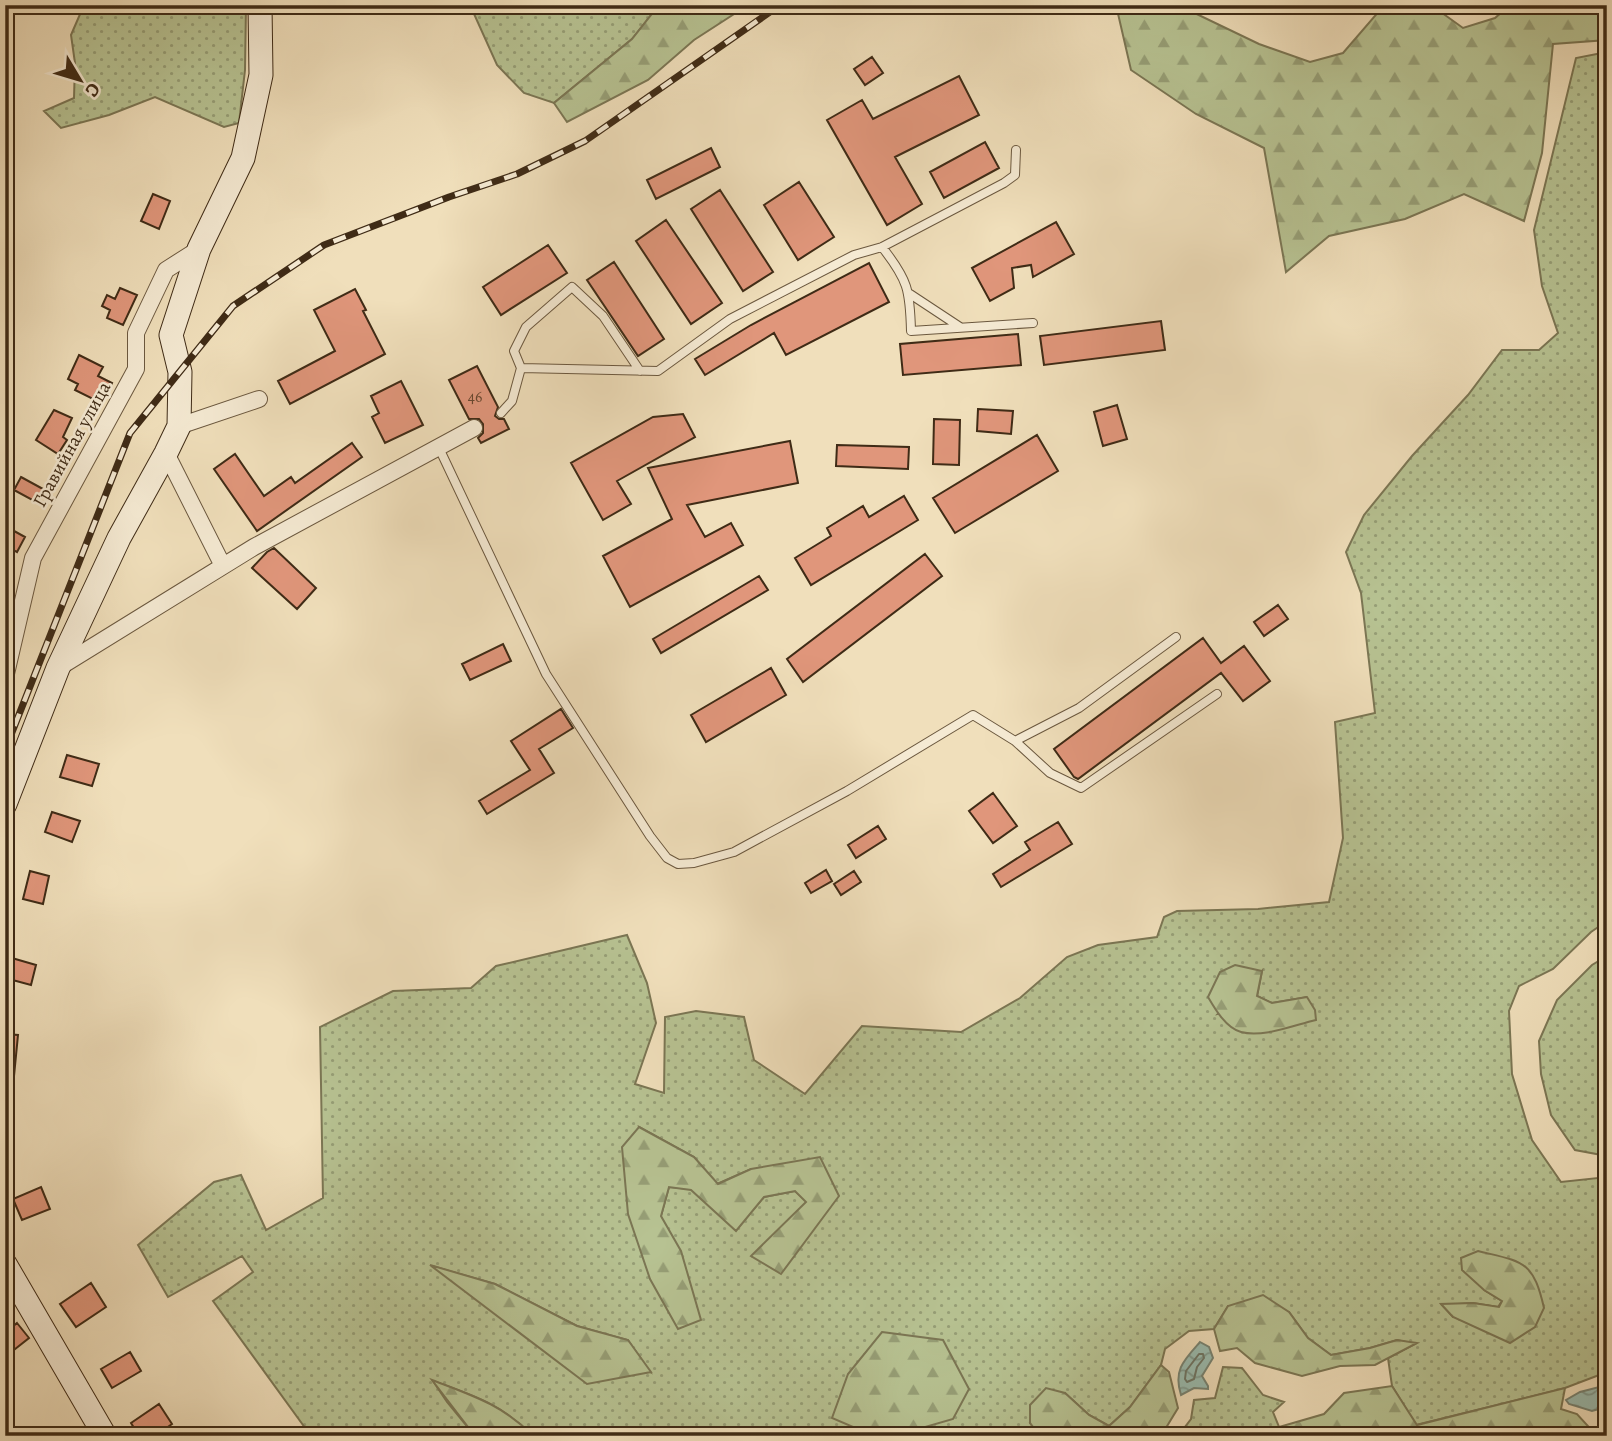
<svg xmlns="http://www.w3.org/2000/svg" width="1612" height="1441" font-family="Alegreya,serif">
	<defs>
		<pattern id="grass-dots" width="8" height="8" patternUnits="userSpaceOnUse" patternTransform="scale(1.75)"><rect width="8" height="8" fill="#b7c292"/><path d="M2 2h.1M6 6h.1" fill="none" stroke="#969e76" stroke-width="1.8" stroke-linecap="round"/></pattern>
		<pattern id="forest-firs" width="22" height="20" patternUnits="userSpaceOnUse" patternTransform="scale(1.75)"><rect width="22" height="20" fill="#b7c292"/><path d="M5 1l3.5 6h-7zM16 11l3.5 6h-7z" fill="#969e76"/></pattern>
		<pattern id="water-waves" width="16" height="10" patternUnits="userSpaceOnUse" patternTransform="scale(1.75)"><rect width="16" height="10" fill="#9abdb1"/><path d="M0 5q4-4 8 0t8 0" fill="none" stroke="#7f9a8f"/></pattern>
	</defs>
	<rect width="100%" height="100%" fill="#f0dfbb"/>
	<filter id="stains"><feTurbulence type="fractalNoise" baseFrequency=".00286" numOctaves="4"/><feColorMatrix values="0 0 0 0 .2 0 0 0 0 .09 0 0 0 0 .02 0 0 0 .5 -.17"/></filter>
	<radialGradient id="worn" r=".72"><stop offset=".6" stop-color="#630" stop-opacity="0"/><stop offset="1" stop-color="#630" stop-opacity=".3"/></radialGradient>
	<path fill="url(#grass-dots)" stroke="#7b7654" stroke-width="2" fill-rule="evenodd" d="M 84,5 L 246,5 L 245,70 L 239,123 L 224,127 L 155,97 L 109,115 L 61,128 L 44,111 L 74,98 L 75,63 L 71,35 Z
		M 470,5 L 659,5 L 632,39 L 554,103 L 524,93 L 497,65 Z
		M 1607,52 L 1607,921 L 1591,932 L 1553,969 L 1519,986 L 1509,1011 L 1512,1074 L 1532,1140 L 1561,1182 L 1607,1177 L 1607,1372 L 1565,1388 L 1416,1425 L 1392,1386 L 1388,1358 L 1415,1344 L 1397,1340 L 1370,1348 L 1331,1355 L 1308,1338 L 1289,1312 L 1228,1306 L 1214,1329 L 1189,1331 L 1165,1349 L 1161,1365 L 1130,1407 L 1109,1426 L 1089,1415 L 1065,1393 L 1030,1423 L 1040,1436 L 533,1436 C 503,1405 473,1395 433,1381 L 447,1402 L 475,1436 L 311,1436 L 213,1301 L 253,1272 L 242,1256 L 168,1297 L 138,1245 L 214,1182 L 241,1175 L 266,1230 L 323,1198 L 320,1027 L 393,991 L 471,988 L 496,966 L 627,935 L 647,983 L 656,1023 L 635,1084 L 664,1093 L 665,1017 L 696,1011 L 744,1017 L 754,1060 L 805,1094 L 862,1026 L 961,1032 L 1020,998 L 1067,957 L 1098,945 L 1157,937 L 1164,917 L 1177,911 L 1258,909 L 1329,902 L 1343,838 L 1335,722 L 1375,713 L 1361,593 L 1346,552 L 1364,515 L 1412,456 L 1468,395 L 1502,350 L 1539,350 L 1558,333 L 1542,286 L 1534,230 L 1576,58 ZM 1262,971 L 1257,996 L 1272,1003 L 1307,997 L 1218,1014 ZM 639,1127 L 694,1157 L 717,1184 L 751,1169 L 839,1196 L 806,1201 L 795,1191 L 764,1197 L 736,1230 L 691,1189 L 669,1187 L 661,1216 ZM 432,1266 L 495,1284 L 577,1326 L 628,1340 L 650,1372 ZM 1484,1290 L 1544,1308 L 1453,1317 L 1442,1305 L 1473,1303 L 1498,1307 L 1502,1301 Z
		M 1607,956 L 1607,1156 L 1575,1150 L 1551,1115 L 1541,1074 L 1539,1041 L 1557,1000 L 1592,965 Z
		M 1223,1367 L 1242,1368 L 1263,1395 L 1284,1402 L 1273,1412 L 1279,1427 L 1278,1436 L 1178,1436 L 1191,1419 L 1194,1400 L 1215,1398 Z"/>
	<path fill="url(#forest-firs)" stroke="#7b7654" stroke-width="2" d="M 659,5 L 748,5 L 694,40 L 648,80 L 567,122 L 554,103 L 632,39 Z
		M 1116,5 L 1178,5 L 1259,44 L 1310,62 L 1343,53 L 1381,9 L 1381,5 L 1431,5 L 1463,28 L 1495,18 L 1510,5 L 1607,5 L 1607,40 L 1553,44 L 1542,153 L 1524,221 L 1464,194 L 1405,219 L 1329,236 L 1286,272 L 1264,148 L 1196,114 L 1131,70 Z
		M 1235,965 L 1262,971 L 1257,996 L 1272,1003 L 1307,997 L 1315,1010 L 1316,1020 C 1294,1025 1263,1038 1241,1032 C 1226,1028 1215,1009 1208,997 L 1220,972 Z
		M 639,1127 L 694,1157 L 718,1184 L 751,1169 L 820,1157 L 839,1196 L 781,1274 L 751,1256 L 806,1202 L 795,1191 L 764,1197 L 736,1231 L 691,1190 L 669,1187 L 661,1216 L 681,1251 L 701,1320 L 678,1329 L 650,1279 L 628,1214 L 622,1147 Z
		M 1478,1251 C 1523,1262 1533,1260 1544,1308 L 1535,1327 L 1510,1343 L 1453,1317 L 1441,1304 L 1473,1303 L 1499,1307 L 1502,1301 L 1484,1290 L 1462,1270 L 1461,1258 Z
		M 430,1265 L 495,1284 L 577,1326 L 628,1340 L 651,1372 L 587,1384 Z
		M 1263,1295 L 1289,1312 L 1308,1338 L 1331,1355 L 1370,1348 L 1397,1340 L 1417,1343 L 1375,1365 L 1340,1366 L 1302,1376 L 1255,1363 L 1237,1348 L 1220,1351 L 1214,1329 L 1228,1306 Z
		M 882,1332 L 943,1340 L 969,1389 L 953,1419 L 908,1432 L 860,1430 L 832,1418 L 848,1374 Z
		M 1161,1365 L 1169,1372 L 1178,1408 L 1161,1436 L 1040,1436 L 1030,1423 L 1030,1405 L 1046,1388 L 1065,1393 L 1089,1415 L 1109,1426 L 1130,1407 Z
		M 432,1380 C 471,1395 503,1405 533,1436 L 475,1436 Z
		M 1392,1386 L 1417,1425 L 1565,1388 L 1561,1409 L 1577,1414 L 1597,1436 L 1278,1436 L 1279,1427 L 1324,1414 L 1344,1393 Z"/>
	<path fill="url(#water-waves)" stroke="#768373" stroke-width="2" d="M 1200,1342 L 1209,1347 L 1213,1358 L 1202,1376 L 1208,1386 L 1208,1389 L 1194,1388 L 1181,1395 C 1173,1370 1184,1360 1200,1342 Z
		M 1607,1385 L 1607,1432 L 1601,1426 L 1599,1409 L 1592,1411 L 1569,1404 L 1566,1400 L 1580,1392 Z"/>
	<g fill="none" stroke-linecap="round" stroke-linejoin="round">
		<path stroke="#6c7464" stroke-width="2" d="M 1199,1354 L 1203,1354 L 1204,1358 L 1197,1367 L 1194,1379 L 1187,1382 L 1185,1379 L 1186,1371 Z"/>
	</g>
	<path fill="#e0967b" stroke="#3f2b16" stroke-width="2" d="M 872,57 L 883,73 L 865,85 L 854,69 Z
		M 959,76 L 979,115 L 895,157 L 922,204 L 887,225 L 827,120 L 862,100 L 873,119 Z
		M 985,142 L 999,168 L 944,198 L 930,172 Z
		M 711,148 L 720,167 L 656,199 L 647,180 Z
		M 799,182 L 834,237 L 798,260 L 764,205 Z
		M 720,190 L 773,272 L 743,291 L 691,209 Z
		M 153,194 L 170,201 L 159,229 L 141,221 Z
		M 666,220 L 722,303 L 691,324 L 636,241 Z
		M 1056,222 L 1074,254 L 1033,277 L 1031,265 L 1012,268 L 1014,288 L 990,301 L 972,268 Z
		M 548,245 L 567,273 L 501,315 L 483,287 Z
		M 614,262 L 664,339 L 638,356 L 587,280 Z
		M 869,263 L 889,302 L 786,355 L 774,333 L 705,375 L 695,359 L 751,325 Z
		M 120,288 L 137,295 L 123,325 L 107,318 L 110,310 L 102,306 L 107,295 L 115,299 Z
		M 355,289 L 366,310 L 363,311 L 385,354 L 290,404 L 278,381 L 335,351 L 314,310 Z
		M 1161,321 L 1165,350 L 1044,365 L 1040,336 Z
		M 1018,334 L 1021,365 L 903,375 L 900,344 Z
		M 79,355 L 103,367 L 98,376 L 112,383 L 105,398 L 96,393 L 93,399 L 75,390 L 78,384 L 68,379 Z
		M 477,366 L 498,407 L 495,416 L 499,419 L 504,419 L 509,429 L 481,443 L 478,438 L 483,433 L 483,424 L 479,419 L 469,419 L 449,380 Z
		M 401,381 L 423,425 L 385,443 L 372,417 L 379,413 L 371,396 Z
		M 1117,405 L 1127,439 L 1103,446 L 1094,412 Z
		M 978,409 L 1013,411 L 1011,434 L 977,431 Z
		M 54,410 L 72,418 L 63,437 L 67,440 L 58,454 L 36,440 Z
		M 683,414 L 695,437 L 617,481 L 631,504 L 603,520 L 571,463 L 653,417 Z
		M 934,419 L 960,420 L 959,465 L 933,464 Z
		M 1037,435 L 1058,471 L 955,533 L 933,498 Z
		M 790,441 L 798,483 L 687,505 L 705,537 L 731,523 L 743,545 L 630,607 L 603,556 L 672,519 L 648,468 Z
		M 352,443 L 362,457 L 257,531 L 214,469 L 235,454 L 264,496 L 291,477 L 295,483 Z
		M 837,445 L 909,447 L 908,469 L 836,466 Z
		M 21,477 L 43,489 L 36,502 L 14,490 Z
		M 904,496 L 918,520 L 811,585 L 795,558 L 831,536 L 827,528 L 863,506 L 869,517 Z
		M 5,526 L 25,537 L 17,552 L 5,545 Z
		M 274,548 L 316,588 L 297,609 L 252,568 L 267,552 Z
		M 925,554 L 942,576 L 803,682 L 787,659 Z
		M 759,576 L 768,590 L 661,653 L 653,639 Z
		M 1278,605 L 1288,619 L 1264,636 L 1254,622 Z
		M 1203,638 L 1221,663 L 1244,646 L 1270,681 L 1243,701 L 1221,673 L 1078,779 L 1074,777 L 1054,749 Z
		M 503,644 L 511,661 L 470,680 L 462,664 Z
		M 771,668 L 786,695 L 706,742 L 691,715 Z
		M 561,709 L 573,728 L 539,749 L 554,773 L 487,814 L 479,801 L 530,770 L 511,741 Z
		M 67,755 L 99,764 L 92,786 L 60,777 Z
		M 993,793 L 1017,826 L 993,843 L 969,811 Z
		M 52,812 L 80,821 L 72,842 L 45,832 Z
		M 1058,822 L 1072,844 L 1001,887 L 993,874 L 1030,850 L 1025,842 Z
		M 878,826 L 886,839 L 856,858 L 848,845 Z
		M 826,870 L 832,881 L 811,893 L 805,883 Z
		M 30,871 L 49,876 L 43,904 L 23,899 Z
		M 854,871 L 861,882 L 841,895 L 834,884 Z
		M 5,956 L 36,965 L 31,985 L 5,978 Z
		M 5,1034 L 18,1035 L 14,1076 L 5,1076 Z
		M 41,1187 L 50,1209 L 22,1220 L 13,1199 Z
		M 91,1283 L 106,1307 L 76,1327 L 60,1304 Z
		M 17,1323 L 29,1338 L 5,1357 L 5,1333 Z
		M 130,1352 L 141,1371 L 112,1388 L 101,1369 Z
		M 159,1404 L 172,1424 L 155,1436 L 139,1436 L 131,1423 Z"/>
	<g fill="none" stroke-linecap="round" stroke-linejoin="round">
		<defs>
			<path id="lane" d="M 882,247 C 908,280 910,290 911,331 L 1033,323
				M 910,294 L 960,327
				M 521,368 L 514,351 L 526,327 L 572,287 L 603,316 L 640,371
				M 501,413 L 512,401 L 521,368 L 658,371 L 730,319 L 854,255 L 882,247 L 1004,183 L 1015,175 L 1016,150
				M 439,448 L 546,674 L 650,836 L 667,858 L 678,864 L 694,863 L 734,852 L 847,791 L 973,715 L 1015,741 L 1079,708 L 1176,637
				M 1015,741 L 1050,773 L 1081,788 L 1217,694"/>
			<path id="street" d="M 179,426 L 259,399
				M 166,453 L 223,566
				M 58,668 L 254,547 L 474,428
				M 5,678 L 33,558 L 136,369 L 136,333 L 166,270 L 199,249"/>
			<path id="secondary" d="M 5,804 L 58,668 L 119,538 L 166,453 L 179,426 L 180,372 L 171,335 L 199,249 L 243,158 L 261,75 L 260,5
				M 5,1264 L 105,1436"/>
		</defs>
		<use href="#lane" stroke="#6b583f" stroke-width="10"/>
		<use href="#street" stroke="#6b583f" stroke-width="18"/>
		<use href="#secondary" stroke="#3f2b16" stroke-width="25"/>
		<use href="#lane" stroke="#f5ead3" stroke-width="8"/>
		<use href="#street" stroke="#f5ead3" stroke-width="16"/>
		<use href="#secondary" stroke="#f5ead3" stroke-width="23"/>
		<defs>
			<path id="rail" d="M 5,750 L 130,433 L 233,306 L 324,245 L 449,197 L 517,174 L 585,141 L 780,5"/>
		</defs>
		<use href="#rail" stroke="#3f2b16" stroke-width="7"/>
		<use href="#rail" stroke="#f5ead3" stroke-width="4.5" stroke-dasharray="13" stroke-linecap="butt"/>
	</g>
	<g text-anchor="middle" stroke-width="5" stroke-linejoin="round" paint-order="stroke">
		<g font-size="16" fill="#67462f">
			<text x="475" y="402">46</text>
		</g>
		<g font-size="19" fill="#3f2b16" stroke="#f5ead3">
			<text transform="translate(71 444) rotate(-61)" y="7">Гравийная улица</text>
		</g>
	</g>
	<rect width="1612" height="1441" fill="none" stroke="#f0dfbb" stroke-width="28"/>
	<rect x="7" y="7" width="1598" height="1427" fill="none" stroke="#3f2b16" stroke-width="3.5"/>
	<rect x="14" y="14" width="1584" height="1413" fill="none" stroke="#3f2b16" stroke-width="2"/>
	<g transform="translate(80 80) rotate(128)" stroke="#f5ead3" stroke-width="5" paint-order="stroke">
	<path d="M0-5L12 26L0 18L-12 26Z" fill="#3f2b16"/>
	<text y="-10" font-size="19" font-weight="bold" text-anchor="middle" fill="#3f2b16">С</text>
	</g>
	<rect width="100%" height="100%" filter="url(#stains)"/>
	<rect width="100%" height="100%" fill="url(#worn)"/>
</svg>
